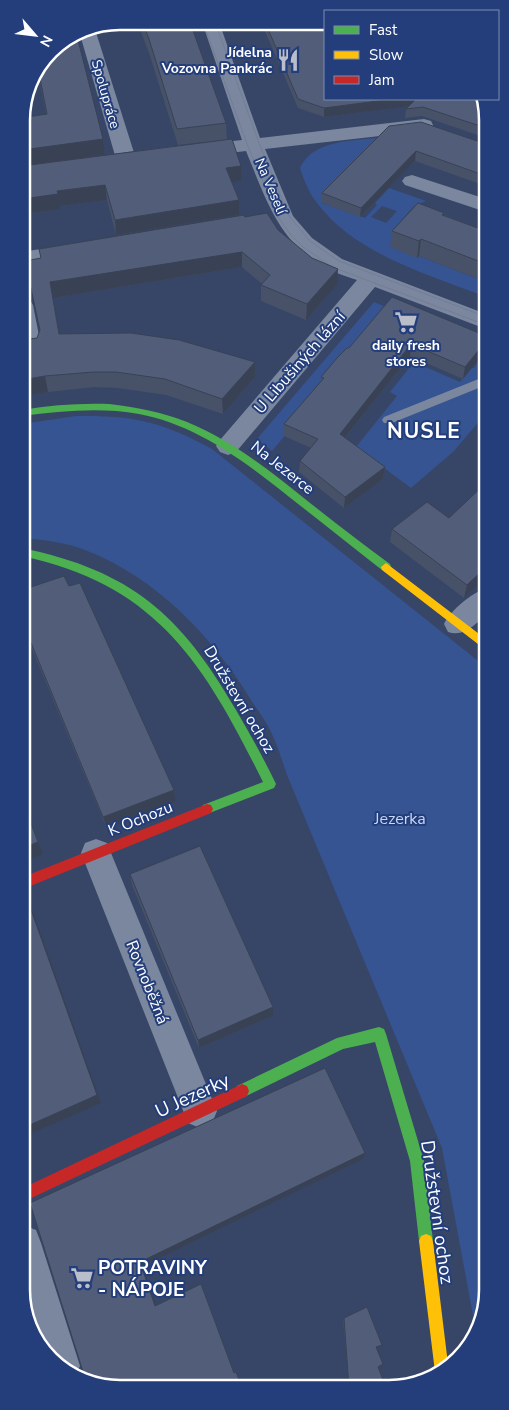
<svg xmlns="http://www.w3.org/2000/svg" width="509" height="1410" font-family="'Nunito Sans',sans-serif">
	<rect width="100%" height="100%" fill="#374667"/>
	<path fill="#365492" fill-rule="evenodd" d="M 387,137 L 322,203 L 365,218 L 377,205 L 375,203 L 389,188 L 426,201 L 414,206 L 393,230 L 417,258 L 419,256 L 486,282 L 486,297 C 428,274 356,255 317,203 C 309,193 304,180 300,168 C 314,138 357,141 387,137 ZM 382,206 L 397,211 L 386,223 L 371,217 Z
		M 374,302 L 391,309 L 272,451 L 257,439 Z
		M 486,349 L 486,413 L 454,451 L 411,488 L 356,447 L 397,396 L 390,392 L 414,362 L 460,382 L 472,368 L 474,368 Z
		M 76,416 C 133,415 163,422 212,449 L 487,668 L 488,1296 L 475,1326 L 442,1148 L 287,775 C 282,761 278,746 271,732 C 266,721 258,711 251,700 C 212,636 157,578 85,550 C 65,542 43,540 22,538 L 22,424 Z"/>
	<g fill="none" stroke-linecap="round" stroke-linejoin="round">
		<path fill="#7b879e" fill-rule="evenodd" d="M 486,376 L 486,385 L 392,423 L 384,423 L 382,420 L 384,417 Z"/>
		<path fill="#7b879e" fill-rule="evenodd" d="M 202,22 L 219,22 L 260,138 L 424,119 L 431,121 L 433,125 L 431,129 L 424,131 L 265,149 L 293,216 L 312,238 L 342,259 L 486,314 L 486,329 L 375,287 L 236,452 L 228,455 L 220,452 L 216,446 L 220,440 L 357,280 C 348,277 338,274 328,269 C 279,244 266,199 246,151 L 197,157 L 190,155 L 187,151 L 190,147 L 197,145 L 242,140 Z
			M 94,26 L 136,159 L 133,163 L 126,165 L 119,163 L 116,159 L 79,31 Z
			M 412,175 L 486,199 L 486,212 L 405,185 L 402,181 L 405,177 Z
			M 77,243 L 84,245 L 87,250 L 84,255 L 22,266 L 22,252 Z
			M 22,298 L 30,300 L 33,305 L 41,346 L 38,351 L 30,353 L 22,351 Z
			M 487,588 L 487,614 C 474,625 465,637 448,632 L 444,624 C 451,610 471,593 487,588 Z
			M 96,839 L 107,843 L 111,853 L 217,1111 L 212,1123 L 200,1128 L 188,1123 L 81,853 L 85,843 Z
			M 23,1225 L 36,1230 L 41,1243 L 80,1366 L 76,1374 L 50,1360 L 28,1318 L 23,1303 Z"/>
		<path fill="#4caf50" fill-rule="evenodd" d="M 109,404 C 136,407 162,412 187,422 C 231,440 269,470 305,499 C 333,521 361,543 390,564 L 391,567 L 390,570 L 382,570 C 355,549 329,528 302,507 C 253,468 202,426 139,414 C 100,407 61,411 22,416 L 22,410 C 51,405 80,403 109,404 Z
			M 22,548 C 132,571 181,615 236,710 C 250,734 264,759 276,784 L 274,788 L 207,814 L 203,813 L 201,809 L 203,805 L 263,782 C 205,665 158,585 22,556 Z
			M 379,1027 L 384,1029 L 386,1034 L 424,1161 L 433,1241 L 431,1246 L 426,1248 L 421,1246 L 419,1241 L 410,1161 L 375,1042 L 343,1049 L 242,1098 L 237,1096 L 235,1091 L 237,1086 L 337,1038 Z"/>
		<path fill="#ffc107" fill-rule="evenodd" d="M 386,563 L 487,640 L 487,651 L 382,570 L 381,567 Z
			M 426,1234 L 431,1236 L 433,1241 L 448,1364 L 435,1372 L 419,1241 L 421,1236 Z"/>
		<path fill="#c62828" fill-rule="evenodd" d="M 207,804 L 211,805 L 213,809 L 211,813 L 23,889 L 23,877 Z
			M 242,1084 L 247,1086 L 249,1091 L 247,1096 L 23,1202 L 23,1188 Z"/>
		<path stroke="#737d96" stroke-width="1" d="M 203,22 L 247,144 L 278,217 L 290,234 L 303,247 L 332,267 L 486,325
			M 215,22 L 259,143 L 289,216 L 310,241 L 339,261 L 486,317"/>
	</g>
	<path fill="#475168" d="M 137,21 L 190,22 L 226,123 L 227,139 L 241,181 L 232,182 L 239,200 L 239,215 L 116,235 L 107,200 L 60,206 L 60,209 L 25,214 L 22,199 L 21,118 L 46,114 L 37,69 L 55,46 L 103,139 L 105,155 L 22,166 L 205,142 L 178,145 L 150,56 Z
		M 261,22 L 325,23 L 486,100 L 486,138 L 422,116 L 405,118 L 406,109 L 408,106 L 324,117 L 298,108 Z
		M 389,126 L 486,144 L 486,191 L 482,190 L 483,185 L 415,161 L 360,217 L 322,203 L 322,193 Z
		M 444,215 L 486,231 L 486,282 L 419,256 L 417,258 L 390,247 L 392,231 Z
		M 245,217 L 278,230 L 337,285 L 306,320 L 261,301 L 261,285 L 262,284 L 242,267 L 53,298 L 59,334 L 255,362 L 255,377 L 223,414 L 166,395 L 118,388 L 95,387 L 48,392 L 22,396 L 22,340 L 37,338 L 40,330 L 41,258 L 39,249 Z
		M 486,336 L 463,379 L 410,356 L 345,438 L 385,467 L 383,479 L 344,508 L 299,472 L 300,461 L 311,448 L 284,436 L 284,424 L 321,381 L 321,377 L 349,348 Z
		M 486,483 L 486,577 L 464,598 L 390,542 L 392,529 L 449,518 Z
		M 69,586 L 174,790 L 176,802 L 107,829 L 22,625 L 22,590 Z
		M 130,874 L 273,1007 L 273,1016 L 199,1048 L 132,885 Z
		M 344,1318 L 376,1347 L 378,1367 L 382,1387 L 349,1387 L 343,1319 Z"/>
	<path fill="#394255" d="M 393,99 L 418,99 L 418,105 L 324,117 L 324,108 Z
		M 103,139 L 105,155 L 22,166 L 22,167 L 22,150 Z
		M 416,151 L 415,161 L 360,217 L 361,208 Z
		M 241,166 L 241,181 L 227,183 L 226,168 Z
		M 105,185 L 107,200 L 60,206 L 60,209 L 25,214 L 22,199 L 57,191 Z
		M 239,200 L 239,215 L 116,235 L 115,220 Z
		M 421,239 L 419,256 L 417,258 L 419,241 Z
		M 242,252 L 242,267 L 53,298 L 50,282 Z
		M 338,269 L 337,285 L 306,320 L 307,304 Z
		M 486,341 L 486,349 L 463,379 L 465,367 Z
		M 411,344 L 410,356 L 339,445 L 340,434 Z
		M 255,362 L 255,377 L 223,414 L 222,399 Z
		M 45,376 L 48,392 L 22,396 L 22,380 Z
		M 385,467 L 383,479 L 344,508 L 345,497 Z
		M 486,567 L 486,577 L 464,598 L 467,585 Z
		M 174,790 L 176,802 L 107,829 L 103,817 Z
		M 38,842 L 43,854 L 23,862 L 23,848 Z
		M 29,904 L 34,915 L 101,1103 L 23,1137 Z
		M 273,1007 L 273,1016 L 199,1048 L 198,1040 Z
		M 365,1153 L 363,1159 L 143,1266 L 157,1308 L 155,1306 L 140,1262 Z"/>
	<path fill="#525e79" stroke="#394255" d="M 142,21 L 190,22 L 226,123 L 177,129 L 149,39 Z
		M 265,22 L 325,23 L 325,99 L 393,99 L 324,108 L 298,99 Z
		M 76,32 L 103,139 L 22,150 L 21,118 L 47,114 L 38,68 L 55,46 Z
		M 416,99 L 485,99 L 486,100 L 486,128 L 423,107 L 406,109 Z
		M 421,122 L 486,144 L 486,176 L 416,151 L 361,208 L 322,193 L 389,126 Z
		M 232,139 L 241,166 L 226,168 L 239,200 L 115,220 L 105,185 L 57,191 L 58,194 L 22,199 L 22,166 Z
		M 418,203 L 444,213 L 442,215 L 486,231 L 486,264 L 421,239 L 419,241 L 392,231 Z
		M 267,213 L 278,230 L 312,258 L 338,269 L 307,304 L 261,285 L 270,275 L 242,252 L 50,282 L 59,334 L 131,333 L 179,340 L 255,362 L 222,399 L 165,379 L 116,372 L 93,372 L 45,376 L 22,380 L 22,340 L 37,338 L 40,330 L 25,261 L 41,258 L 39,249 L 244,215 L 245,217 Z
		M 392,297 L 486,336 L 486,341 L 465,367 L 411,344 L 340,434 L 385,467 L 345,497 L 300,461 L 318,439 L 284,424 L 324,378 L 321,377 L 337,358 L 347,348 L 349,348 Z
		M 486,483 L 486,567 L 467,585 L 392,529 L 427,502 L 449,518 Z
		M 64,576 L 69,586 L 80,583 L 174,790 L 103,817 L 22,621 L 22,590 Z
		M 22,800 L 38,842 L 23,848 Z
		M 200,846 L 273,1007 L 198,1040 L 130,874 Z
		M 29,904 L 97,1095 L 23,1128 L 23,907 Z
		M 325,1068 L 365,1153 L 140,1262 L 155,1306 L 201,1284 L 234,1373 L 236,1372 L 242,1387 L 100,1387 L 85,1378 L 30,1203 Z
		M 367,1307 L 382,1345 L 376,1347 L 383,1364 L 378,1367 L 385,1385 L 382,1387 L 349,1387 L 344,1318 Z"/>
	<defs>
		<symbol id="restaurant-bare" viewBox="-9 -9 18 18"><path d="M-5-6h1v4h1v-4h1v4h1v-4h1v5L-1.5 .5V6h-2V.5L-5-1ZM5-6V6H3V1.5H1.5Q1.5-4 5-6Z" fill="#b9beca" stroke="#233e7b" stroke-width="2.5" paint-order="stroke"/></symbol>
		<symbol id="supermarket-bare" viewBox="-9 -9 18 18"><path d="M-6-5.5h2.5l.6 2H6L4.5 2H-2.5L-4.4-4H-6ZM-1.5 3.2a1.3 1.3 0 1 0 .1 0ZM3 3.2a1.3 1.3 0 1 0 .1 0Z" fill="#b9beca" stroke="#233e7b" stroke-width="2.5" paint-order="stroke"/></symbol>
	</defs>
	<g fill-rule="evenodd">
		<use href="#restaurant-bare" x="272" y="44" width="32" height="32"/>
		<use href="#supermarket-bare" x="390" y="306" width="32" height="32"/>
		<use href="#supermarket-bare" x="66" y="1262" width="32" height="32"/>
	</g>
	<g text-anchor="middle" stroke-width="4" stroke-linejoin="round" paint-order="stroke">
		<g font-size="14" font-weight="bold" fill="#fff" stroke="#233e7b" text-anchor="end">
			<text x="272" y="57">Jídelna<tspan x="272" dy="16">Vozovna Pankrác</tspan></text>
			<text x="406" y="350" text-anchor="middle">daily fresh<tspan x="406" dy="16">stores</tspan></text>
		</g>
		<g font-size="14" fill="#fff" stroke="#233e7b">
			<text transform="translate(106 94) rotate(74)" y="5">Spolupráce</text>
			<text transform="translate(271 186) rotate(67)" y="5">Na Veselí</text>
		</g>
		<g font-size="16" fill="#fff" stroke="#233e7b">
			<text transform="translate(299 362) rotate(-49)" y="6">U Libušiných lázní</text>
			<text transform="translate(283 467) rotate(38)" y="6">Na Jezerce</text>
			<text transform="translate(240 699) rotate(59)" y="6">Družstevní ochoz</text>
			<text transform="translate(140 818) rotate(-22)" y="6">K Ochozu</text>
			<text transform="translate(148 982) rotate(68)" y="6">Rovnoběžná</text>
		</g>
		<g font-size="16" fill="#c9d7f4" stroke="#233e7b">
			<text x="400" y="824">Jezerka</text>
		</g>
		<g font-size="19" fill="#fff" stroke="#233e7b">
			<text transform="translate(192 1095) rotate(-25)" y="7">U Jezerky</text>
			<text transform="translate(438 1212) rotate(82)" y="7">Družstevní ochoz</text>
		</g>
		<g font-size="19" font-weight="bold" fill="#fff" stroke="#233e7b" text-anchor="start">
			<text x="98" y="1274">POTRAVINY<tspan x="98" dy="22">- NÁPOJE</tspan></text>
		</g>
		<g font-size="21" font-weight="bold" letter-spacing="1" fill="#fff" stroke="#233e7b">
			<text x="424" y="438">NUSLE</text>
		</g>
	</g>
	<path d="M0 0H509V1410H0ZM120 30H389A90 90 0 0 1 479 120V1290A90 90 0 0 1 389 1380H120A90 90 0 0 1 30 1290V120A90 90 0 0 1 120 30Z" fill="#233e7b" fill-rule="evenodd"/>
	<path fill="none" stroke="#fff" stroke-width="2.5" d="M120 30H389A90 90 0 0 1 479 120V1290A90 90 0 0 1 389 1380H120A90 90 0 0 1 30 1290V120A90 90 0 0 1 120 30Z"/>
	<rect x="324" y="10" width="175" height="90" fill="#233e7b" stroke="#7b8bb0"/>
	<rect x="334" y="26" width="25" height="8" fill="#4caf50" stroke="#7b8bb0"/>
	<text x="369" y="35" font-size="15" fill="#ffffff">Fast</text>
	<rect x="334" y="51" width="25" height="8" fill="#ffc107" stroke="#7b8bb0"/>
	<text x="369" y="60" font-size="15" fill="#ffffff">Slow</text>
	<rect x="334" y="76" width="25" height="8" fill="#c62828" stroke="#7b8bb0"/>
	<text x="369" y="85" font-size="15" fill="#ffffff">Jam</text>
	<g transform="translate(35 35) rotate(118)" stroke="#233e7b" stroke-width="4" paint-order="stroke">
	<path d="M0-4L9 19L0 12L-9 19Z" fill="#ffffff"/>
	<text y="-8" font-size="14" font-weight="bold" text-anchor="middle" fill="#ffffff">N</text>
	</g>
</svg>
